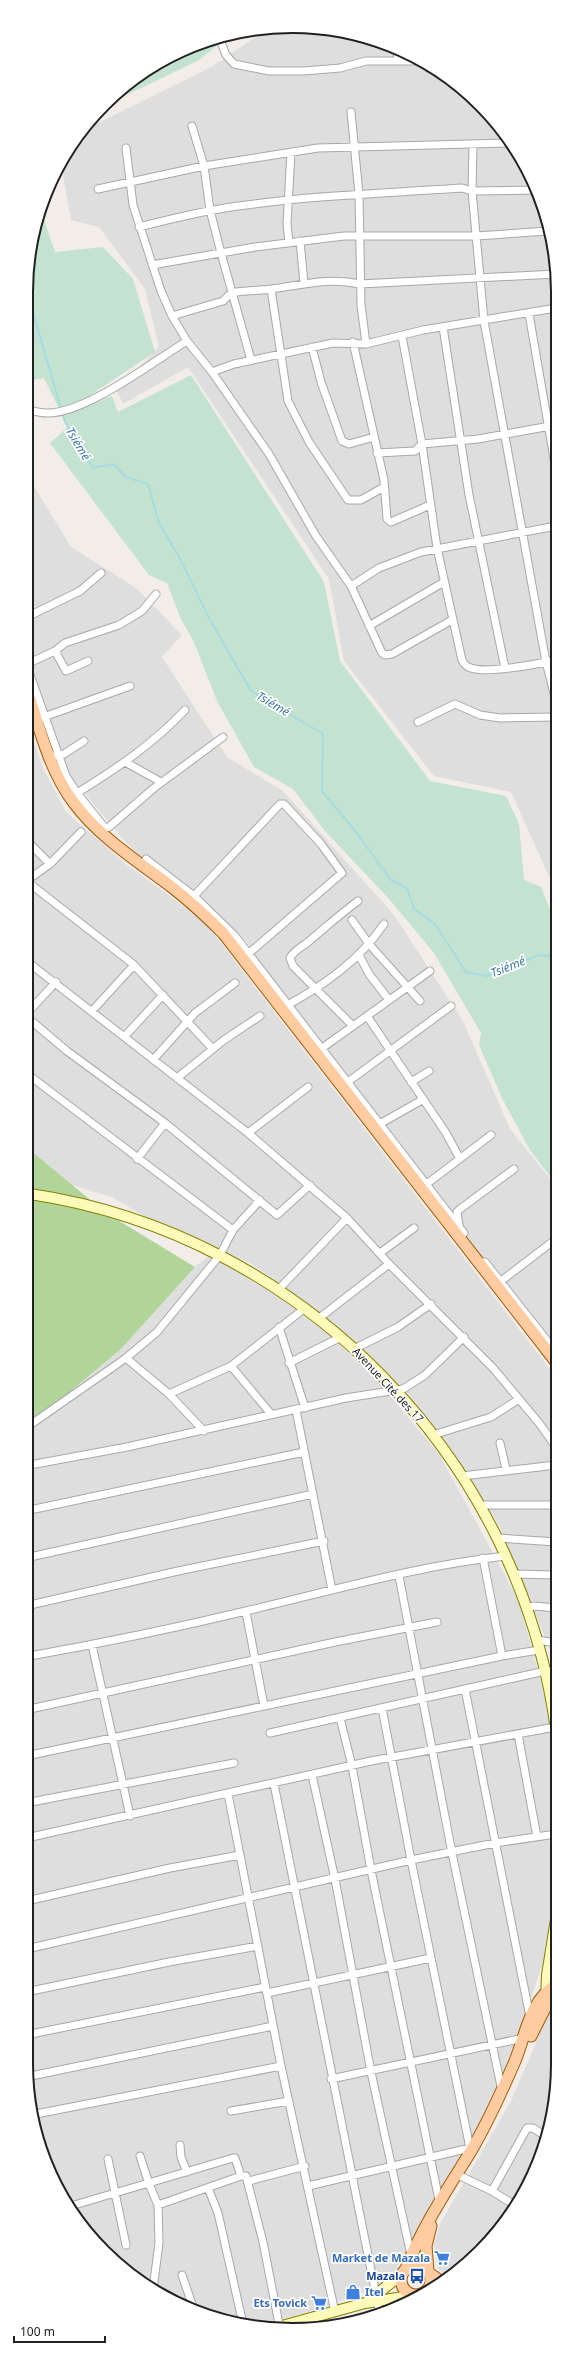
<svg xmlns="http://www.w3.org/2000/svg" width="584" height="2356" font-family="'Noto Sans',sans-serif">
	<rect width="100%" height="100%" fill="#f2ede8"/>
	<path fill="#dfdede" d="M 275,27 L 327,28 L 410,54 L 480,104 L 531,175 L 556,258 L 556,892 L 511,792 L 434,776 L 344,661 L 329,579 L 188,367 L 123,404 L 117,391 L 159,347 L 145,289 L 99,227 L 71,220 L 62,169 L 71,146 L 82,131 L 211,67 L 269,28 Z
		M 29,478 L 71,547 L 136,588 L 182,635 L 162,657 L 227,757 L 283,791 L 394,915 L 463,1021 L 510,1129 L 556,1186 L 556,1353 L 418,1179 L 244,939 L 129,846 L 72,779 L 29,676 Z
		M 29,726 L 42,766 L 66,812 L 127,865 L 204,921 L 556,1377 L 556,1672 L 555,1662 L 499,1525 L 448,1444 L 387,1372 L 310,1305 L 250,1263 L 149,1219 L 112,1197 L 72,1185 L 30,1150 Z
		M 210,1255 L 274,1294 L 326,1332 L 375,1378 L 439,1454 L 520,1603 L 549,1713 L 556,1795 L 556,1879 L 543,1962 L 513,2053 L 487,2111 L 445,2181 L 396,2269 L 379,2286 L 317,2310 L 252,2326 L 223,2321 L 175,2303 L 130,2275 L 92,2240 L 46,2166 L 31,2116 L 30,1421 L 67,1394 L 120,1350 L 195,1267 Z
		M 556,2005 L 556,2099 L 544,2150 L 522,2197 L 492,2239 L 449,2278 L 437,2267 L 434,2244 L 441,2222 L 511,2101 L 549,2012 Z
		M 382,2306 L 387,2311 L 361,2321 L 313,2326 Z"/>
	<path fill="#b1d499" d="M 30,1150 L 106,1213 L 195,1267 L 120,1350 L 67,1394 L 30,1421 L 30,1251 L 34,1231 L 30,1230 Z"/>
	<path fill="#c3e2d0" d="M 233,33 L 199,60 L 102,107 C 138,73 182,42 233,33 Z
		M 40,208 L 55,252 L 103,247 L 133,279 L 155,352 L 89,396 L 96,403 L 112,396 L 118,412 L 191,375 L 324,582 L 340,661 L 430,781 L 506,796 L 519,824 L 524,880 L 541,887 L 556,924 L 556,1184 L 530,1150 L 503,1100 L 479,1045 L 481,1033 L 434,953 L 390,900 L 325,831 L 293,789 L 254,767 L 217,701 L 194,642 L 181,619 L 167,583 L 149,575 L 50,443 L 68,427 L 44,378 L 29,381 L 28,257 Z"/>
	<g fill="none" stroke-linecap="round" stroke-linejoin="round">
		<path stroke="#a5dce3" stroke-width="2" d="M 28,308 L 33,312 L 61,409
			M 62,413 L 65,422 L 93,468 L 113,464 L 126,477 L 148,484 L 159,523 L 178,555 L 210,620 L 251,691 L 323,734 L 322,791 L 355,831 L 391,880 L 407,888 L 414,909 L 435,924 L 466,972 L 487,976 L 539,955 L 556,956"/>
		<defs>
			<path id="street" d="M 219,37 L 226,55 L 234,64 L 269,71 L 304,71 L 340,68 L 366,61 L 420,61
				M 397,49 L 398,61
				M 351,112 L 359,194 L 361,305 L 366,344
				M 192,126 L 204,166 L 210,210 L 221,253 L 251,360
				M 473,144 L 472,191 L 484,321 L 546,662 L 556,701
				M 126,148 L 133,205 L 161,291 L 172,316 L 187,341 L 212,372 L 269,454 L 316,536 L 351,586 L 382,653 L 385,655 L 392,654 L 452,620
				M 98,189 L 204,166 L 318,148 L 508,143
				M 139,227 C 174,218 210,209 246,205 C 318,195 390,193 462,188 L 472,191 L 535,190
				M 300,241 L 304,283
				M 289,243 L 287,224 L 291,152
				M 152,265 L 255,247 L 344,236 L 476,236 L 548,231
				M 271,289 L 288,401 L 309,442 L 348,500 L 361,500 L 384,487
				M 529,314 L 556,470
				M 172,316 L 223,301 L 231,293 C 244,290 257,291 271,289 C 302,285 329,277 360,284 L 556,274
				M 443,327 L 469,495 L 505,668
				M 402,336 L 422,444 L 437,548 L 462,660 C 464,664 466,667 471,668 C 488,674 537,664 556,660
				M 353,342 L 384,480 L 387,519 L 391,522 L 430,505
				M 312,347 L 321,382 L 342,441 L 349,444 L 374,437
				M 212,372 L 234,364 L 333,343 L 366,344 L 423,330 L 556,308
				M 29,410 C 34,411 41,413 47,413 C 85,414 154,361 187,341
				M 377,453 L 415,451 L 422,444 L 478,439 L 556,425
				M 351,586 L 379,568 L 421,552 L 556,526
				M 29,616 L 80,591 L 101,573
				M 369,626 L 444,582
				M 55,651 L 66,671 L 88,661
				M 29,663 L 55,651 L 65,643 L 119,625 L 142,611 L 156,594
				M 29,672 L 66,776 L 77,793 L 105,828 L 109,827 L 154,788 L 223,737
				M 41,718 L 130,686
				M 418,722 L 455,704 L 480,715 L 500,718 L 556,717
				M 54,756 L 64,754 L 84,741
				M 125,762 L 161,782
				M 77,793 C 116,769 153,744 185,710
				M 29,843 L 50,864
				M 146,859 L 194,896 L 235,936 L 459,1227 L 464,1233 L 459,1238
				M 29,879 L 50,864 L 81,832
				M 29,883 L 133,964 L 213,1049
				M 194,896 L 280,804 L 284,804 L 321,844 L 342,873 L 248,954
				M 352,920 L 369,944 L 420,1001
				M 359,955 L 369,974 L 389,1000
				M 29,963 L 248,1133 L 347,1218 L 389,1264 L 493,1368 L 539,1423 L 556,1447
				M 284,1007 C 323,986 359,961 384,924
				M 29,1011 L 56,982
				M 92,1011 L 134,965
				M 367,1016 L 446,1133 L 460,1159
				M 29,1019 L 67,1051 L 165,1123 L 277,1215 L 310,1185
				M 353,1026 L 293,966 L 290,958 C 293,951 302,947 308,942 C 325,928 340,914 358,901
				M 124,1037 L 163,995
				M 318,1051 L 430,971
				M 153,1060 L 195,1013 L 235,983
				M 30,1076 L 233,1230
				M 177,1078 L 224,1040 L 260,1016
				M 411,1082 L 429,1071
				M 345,1084 L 451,1006
				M 376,1126 L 422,1100
				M 248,1133 L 308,1087
				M 137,1159 L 165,1123
				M 424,1186 L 491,1135
				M 459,1225 L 457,1212 L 460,1209 L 514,1169
				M 380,1253 L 414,1228
				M 479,1262 L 485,1262 L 556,1352
				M 501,1281 L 556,1239
				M 278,1290 L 347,1218
				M 318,1319 L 389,1264
				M 279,1327 L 305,1408
				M 356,1348 L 398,1327 L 431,1304
				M 126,1358 L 169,1394 L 204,1431
				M 289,1363 L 341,1337
				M 231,1366 L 271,1414
				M 169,1394 L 231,1366 L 305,1308
				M 296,1410 L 332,1590
				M 30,1425 L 126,1358 L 157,1332 L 220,1255 L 233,1230 L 260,1200
				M 433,1435 L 491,1417 L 519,1399
				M 500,1443 L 506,1469
				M 30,1465 L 127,1447 L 346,1398 L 403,1389 L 425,1375 L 464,1337
				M 462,1476 L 556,1465
				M 480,1505 L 556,1505
				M 30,1510 L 304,1452
				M 498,1538 L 556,1542
				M 30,1557 L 313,1494
				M 483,1558 L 502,1656 L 539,1650
				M 513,1574 L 556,1575
				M 399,1576 L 452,1853 L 502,2091
				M 30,1605 L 178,1571 L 324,1541
				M 526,1608 L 534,1606 L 556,1608
				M 246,1612 L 264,1706
				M 537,1640 L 556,1643
				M 92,1645 L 130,1816
				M 30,1656 C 103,1643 175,1628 246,1611 C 331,1591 420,1565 506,1556
				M 465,1689 L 530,2017
				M 382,1708 L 411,1860 L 470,2148
				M 30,1709 L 335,1642 L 437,1622
				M 340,1718 L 352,1766 L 371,1870 L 439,2200
				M 270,1733 L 545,1671 L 556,1671
				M 518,1734 L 537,1837
				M 31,1755 L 502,1656
				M 312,1775 L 335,1879 L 371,2072 L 411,2255
				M 274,1784 L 379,2310 L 382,2313
				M 31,1802 L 234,1763
				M 31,1837 L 371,1761 L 555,1727
				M 240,1855 L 281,2066 L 335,2312
				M 31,1900 L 170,1868 L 240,1855 L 228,1794
				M 31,1948 L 411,1860 L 495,1843 L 556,1834
				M 31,1991 L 169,1962 L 258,1946
				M 267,1993 L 431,1958
				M 31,2034 L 265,1987
				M 31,2076 L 273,2026
				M 331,2079 L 524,2038
				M 231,2111 L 289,2101
				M 31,2115 L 281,2066
				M 180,2145 L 181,2157 L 187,2172
				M 140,2156 L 149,2184 L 158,2205 L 159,2243 L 153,2289
				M 108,2159 L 126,2245
				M 460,2176 L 492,2191 L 516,2206
				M 249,2181 L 305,2166
				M 308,2186 L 470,2148 L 471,2150
				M 208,2188 L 218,2213 L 243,2324
				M 492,2191 L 527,2128 L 533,2128 L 547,2137
				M 158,2205 L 241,2176 L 246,2176 L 263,2242 L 280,2329
				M 71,2206 L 233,2158 L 235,2158 L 241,2176
				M 182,2275 L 194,2310"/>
			<path id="secondary" d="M 30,1194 C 301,1234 520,1458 556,1730
				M 546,1999 L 547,1975 L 556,1919
				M 367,2302 L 403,2273
				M 271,2329 L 365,2303 L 416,2295"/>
			<path id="primary" d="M 29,697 C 41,733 51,773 74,803 C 100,838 139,862 173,888 C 191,902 207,917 223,933 L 556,1362
				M 531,2036 L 545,2008 L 556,1997
				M401 2280a15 15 0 1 1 30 0a15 15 0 1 1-30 0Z
				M 405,2271 C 422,2227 447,2190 471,2151 C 488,2122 502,2091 515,2061 C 526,2034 530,2000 556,1985
				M 428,2271 L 426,2246 L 431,2226
				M 429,2273 L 442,2282"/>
		</defs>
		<use href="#street" stroke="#a8a8a8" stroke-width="9"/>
		<use href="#secondary" stroke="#818000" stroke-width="12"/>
		<use href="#primary" stroke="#9f5900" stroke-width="13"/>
		<use href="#street" stroke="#fff" stroke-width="7"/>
		<use href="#secondary" stroke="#fefab9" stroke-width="10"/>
		<use href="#primary" stroke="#ffcba0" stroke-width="11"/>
	</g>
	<defs>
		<symbol id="supermarket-bare" viewBox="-9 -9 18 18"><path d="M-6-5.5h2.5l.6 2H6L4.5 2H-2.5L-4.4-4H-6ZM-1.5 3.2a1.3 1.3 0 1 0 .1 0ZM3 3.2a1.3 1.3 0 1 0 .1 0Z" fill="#3f7fe0" stroke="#fff" stroke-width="2.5" paint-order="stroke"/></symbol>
		<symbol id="bus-bare" viewBox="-9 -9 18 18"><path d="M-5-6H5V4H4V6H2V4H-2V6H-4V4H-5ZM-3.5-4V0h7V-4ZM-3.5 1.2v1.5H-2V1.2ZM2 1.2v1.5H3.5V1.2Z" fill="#1a4fb4" stroke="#fff" stroke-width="2.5" paint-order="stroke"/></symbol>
		<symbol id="shop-bare" viewBox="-9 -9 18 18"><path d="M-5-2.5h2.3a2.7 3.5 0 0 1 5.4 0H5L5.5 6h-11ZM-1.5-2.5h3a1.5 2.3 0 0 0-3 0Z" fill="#3f7fe0" stroke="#fff" stroke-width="2.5" paint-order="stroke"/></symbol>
	</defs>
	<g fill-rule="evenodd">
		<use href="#supermarket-bare" x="431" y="2247" width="22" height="22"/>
		<use href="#bus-bare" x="406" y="2265" width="22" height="22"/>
		<use href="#shop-bare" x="342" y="2281" width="22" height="22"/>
		<use href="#supermarket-bare" x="308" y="2292" width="22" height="22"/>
	</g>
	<g text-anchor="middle" stroke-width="3.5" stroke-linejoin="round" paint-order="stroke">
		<g font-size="11" fill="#212121" stroke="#fff">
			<text transform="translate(388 1385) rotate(47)" y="4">Avenue Cité des 17</text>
		</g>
		<g font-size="11" font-weight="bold" fill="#366cbe" stroke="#fff" text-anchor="end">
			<text x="430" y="2262">Market de Mazala</text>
			<text x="365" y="2296" text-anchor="start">Itel</text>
			<text x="307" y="2307">Ets Tovick</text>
		</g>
		<g font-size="11" font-weight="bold" fill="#164399" stroke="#fff" text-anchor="end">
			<text x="405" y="2280">Mazala</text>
		</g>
		<g font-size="12" font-style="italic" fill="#3c7aa1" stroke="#fff">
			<text transform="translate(78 444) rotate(59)" y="4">Tsiémé</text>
			<text transform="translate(273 704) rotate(31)" y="4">Tsiémé</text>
			<text transform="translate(508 967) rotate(-22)" y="4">Tsiémé</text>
		</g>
	</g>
	<path d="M0 0H584V2356H0ZM292 33H292A259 259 0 0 1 551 292V2064A259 259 0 0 1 292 2323H292A259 259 0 0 1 33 2064V292A259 259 0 0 1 292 33Z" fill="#fff" fill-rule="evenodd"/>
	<path fill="none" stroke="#212121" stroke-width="2" d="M292 33H292A259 259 0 0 1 551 292V2064A259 259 0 0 1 292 2323H292A259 259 0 0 1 33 2064V292A259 259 0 0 1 292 33Z"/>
	<path d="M14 2336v6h91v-6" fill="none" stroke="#212121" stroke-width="2"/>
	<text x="20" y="2336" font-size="12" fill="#212121" stroke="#ffffff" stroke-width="3" paint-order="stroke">100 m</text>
</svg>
